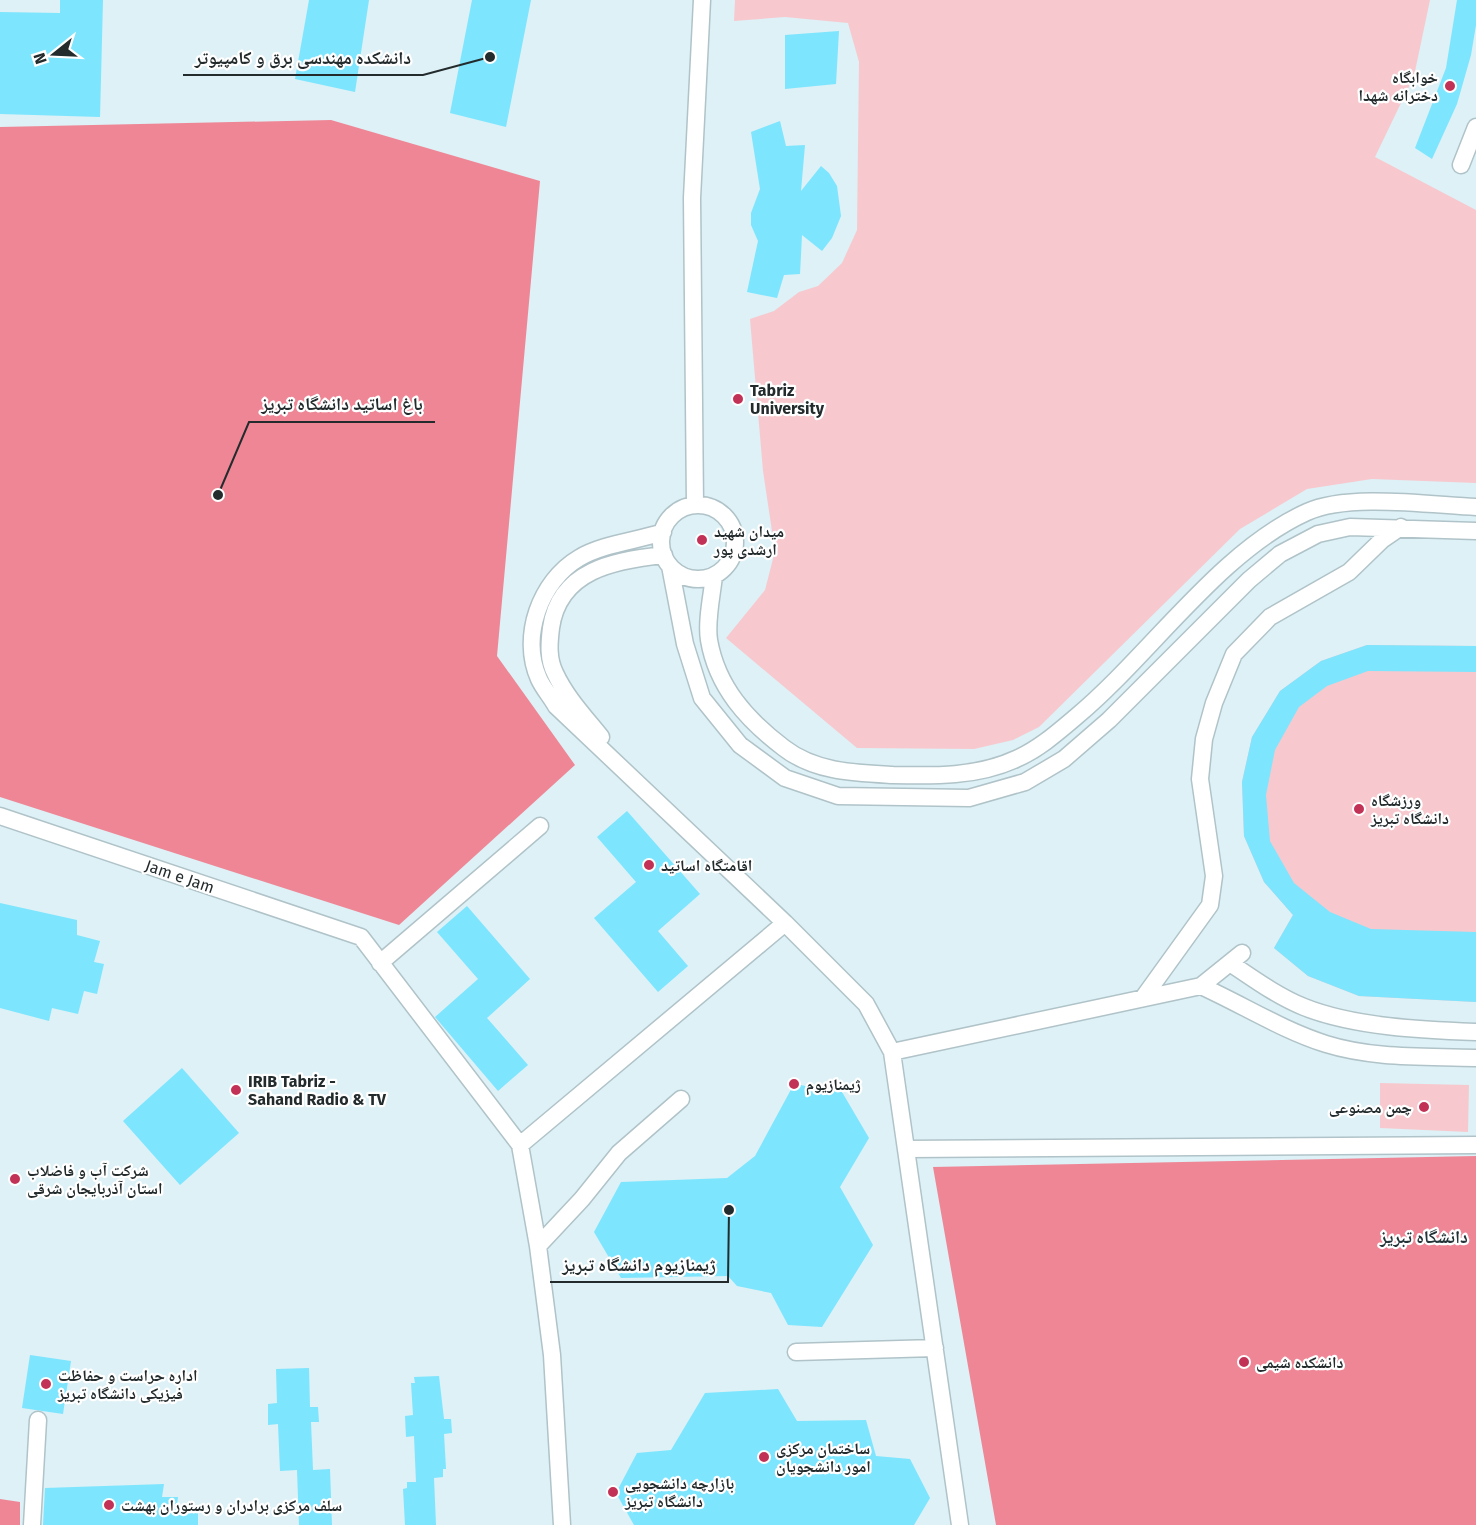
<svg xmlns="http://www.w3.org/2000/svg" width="1476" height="1525" font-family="'Fira Sans','Noto Naskh Arabic',sans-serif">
	<rect width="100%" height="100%" fill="#ddf1f6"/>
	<path fill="#f7c9ce" d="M 735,0 L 1430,0 L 1414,76 L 1375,157 L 1476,210 L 1476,483 L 1372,479 L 1307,489 L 1240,529 L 1039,727 L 1013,740 L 974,749 L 857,748 L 726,638 L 765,590 L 775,551 L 763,471 L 750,319 L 774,311 L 799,292 L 818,286 L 842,263 L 857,230 L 859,62 L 848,23 L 785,17 L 734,21 Z
		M 1367,645 L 1476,646 L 1476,1002 L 1359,996 L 1308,976 L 1274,948 L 1293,915 L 1264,882 L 1244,836 L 1242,782 L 1252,737 L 1280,691 L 1321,661 Z
		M 1380,1083 L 1469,1085 L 1468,1132 L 1380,1128 Z"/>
	<path fill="#ef8696" d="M 331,120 L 540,181 L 497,656 L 575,765 L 399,925 L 0,797 L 0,127 Z
		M 1476,1156 L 1476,1525 L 996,1525 L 933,1167 Z
		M 0,1499 L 20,1502 L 20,1525 L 0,1525 Z"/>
	<path fill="#7de5fe" d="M 60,0 L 103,0 L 100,117 L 0,114 L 0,12 L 60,13 Z
		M 309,0 L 369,0 L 355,92 L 295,79 Z
		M 472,0 L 531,0 L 506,127 L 450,113 Z
		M 1457,0 L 1476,0 L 1476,25 L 1471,55 L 1457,104 L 1432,159 L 1415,148 L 1446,68 Z
		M 839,31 L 836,84 L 785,89 L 785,35 Z
		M 780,121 L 786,146 L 805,145 L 801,191 L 821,166 L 829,173 L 837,186 L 841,216 L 832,238 L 822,251 L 802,235 L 800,274 L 784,275 L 777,298 L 747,292 L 758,241 L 751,225 L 751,213 L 760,189 L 751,132 Z
		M 1367,645 L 1476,646 L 1476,672 L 1368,671 L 1327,686 L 1299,707 L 1275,750 L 1266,795 L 1270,841 L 1294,883 L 1330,912 L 1371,929 L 1476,932 L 1476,1002 L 1359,996 L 1308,976 L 1274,948 L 1293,915 L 1264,882 L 1244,836 L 1242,782 L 1252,737 L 1280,691 L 1321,661 Z
		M 627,811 L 700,894 L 658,931 L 688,966 L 658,992 L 594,918 L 636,882 L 597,837 Z
		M 0,903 L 77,920 L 77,935 L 100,941 L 94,962 L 104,964 L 97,994 L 84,991 L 78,1014 L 52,1008 L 49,1021 L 0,1008 Z
		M 467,906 L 530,979 L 487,1018 L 528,1065 L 498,1091 L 435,1017 L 478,979 L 437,932 Z
		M 182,1068 L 239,1133 L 180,1185 L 123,1121 Z
		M 794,1084 L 842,1092 L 869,1138 L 840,1187 L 873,1245 L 822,1327 L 788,1325 L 771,1293 L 737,1286 L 728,1276 L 621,1278 L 594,1232 L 621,1182 L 727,1178 L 755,1156 Z
		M 30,1355 L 71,1361 L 63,1414 L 22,1408 Z
		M 309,1368 L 310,1407 L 318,1407 L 319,1422 L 311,1422 L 313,1470 L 330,1469 L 332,1525 L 299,1525 L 297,1470 L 280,1471 L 278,1424 L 268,1425 L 268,1404 L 277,1403 L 276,1369 Z
		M 439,1376 L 444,1419 L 451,1419 L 452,1433 L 444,1434 L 446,1469 L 443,1469 L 443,1477 L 434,1478 L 436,1525 L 405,1525 L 403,1489 L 407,1488 L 407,1482 L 416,1482 L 414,1436 L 406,1437 L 405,1416 L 413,1415 L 411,1383 L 415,1383 L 414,1377 Z
		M 778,1389 L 797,1421 L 866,1420 L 876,1456 L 910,1459 L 930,1498 L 914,1525 L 634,1525 L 616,1493 L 637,1453 L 671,1450 L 705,1393 Z
		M 164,1484 L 162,1497 L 178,1497 L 176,1514 L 198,1513 L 198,1525 L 43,1525 L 45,1488 Z"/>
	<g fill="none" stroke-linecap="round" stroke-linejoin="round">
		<defs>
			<path id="minor" d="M 1461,165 L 1476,127
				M 695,505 L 692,198 L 702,0
				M661 542a37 37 0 1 1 74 0a37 37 0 1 1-74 0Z
				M 663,532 C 636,541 602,544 579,558 C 540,581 520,637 539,679 C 543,688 551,697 556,706 L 785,923 L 866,1004 L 892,1052 L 960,1525
				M 670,566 L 685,644 L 702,698 L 740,745 L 785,778 L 838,796 L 969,798 L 1025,782 L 1064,759 L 1109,720 L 1249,580 L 1280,554 L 1318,534 L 1350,527 L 1476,531
				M 714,576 C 712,595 706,621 709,640 C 717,687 747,720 784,748 C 815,772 855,773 893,775 C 934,776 977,777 1016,759 C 1039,749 1058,732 1077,716 C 1151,654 1220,551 1307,512 C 1348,493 1431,505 1476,507
				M 601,737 C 585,717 566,697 555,673 C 548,659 549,644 551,628 C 559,570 615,560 664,555
				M 0,816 L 361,937 L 520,1145
				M 380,963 L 540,826
				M 1230,963 C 1254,979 1277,996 1304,1007 C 1354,1027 1423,1030 1476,1032
				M 1201,986 C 1243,1005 1282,1030 1326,1044 C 1374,1059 1426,1056 1476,1058
				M 1143,998 L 1210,905 L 1214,876 L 1200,779 L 1204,739 L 1214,703 L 1234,654 L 1270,617 L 1349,572 L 1382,540 L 1401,527
				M 892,1052 L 1201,986 L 1242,953
				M 906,1149 L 1476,1145
				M 538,1246 L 582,1199 L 619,1153 L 681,1099
				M 796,1352 L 935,1348
				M 32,1525 L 38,1420
				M 562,1525 L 552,1355 L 538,1246 L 520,1145 L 785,923"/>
		</defs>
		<use href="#minor" stroke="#b0c3c8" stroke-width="19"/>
		<use href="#minor" stroke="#fff" stroke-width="16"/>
	</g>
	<g fill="#c23256" stroke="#fff" stroke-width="2">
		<circle cx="1450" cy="86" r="6"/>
		<circle cx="738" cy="399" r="6"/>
		<circle cx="702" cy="540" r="6"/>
		<circle cx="1359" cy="809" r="6"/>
		<circle cx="649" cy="865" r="6"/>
		<circle cx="794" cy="1084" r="6"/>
		<circle cx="236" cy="1090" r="6"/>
		<circle cx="1424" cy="1107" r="6"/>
		<circle cx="15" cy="1179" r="6"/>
		<circle cx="1244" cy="1362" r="6"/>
		<circle cx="46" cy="1384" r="6"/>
		<circle cx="764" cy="1457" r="6"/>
		<circle cx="613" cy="1492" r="6"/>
		<circle cx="109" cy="1505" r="6"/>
	</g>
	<g text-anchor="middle" stroke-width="4.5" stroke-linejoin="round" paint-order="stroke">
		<g font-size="16" font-weight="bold" fill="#232b2d" stroke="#fff" text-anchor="start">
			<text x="1438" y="83" text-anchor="end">خوابگاه<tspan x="1438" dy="18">دخترانه شهدا</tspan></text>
			<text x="750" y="396">Tabriz<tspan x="750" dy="18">University</tspan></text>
			<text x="714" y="537">میدان شهید<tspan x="714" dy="18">ارشدی پور</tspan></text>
			<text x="1371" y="806">ورزشگاه<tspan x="1371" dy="18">دانشگاه تبریز</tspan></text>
			<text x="661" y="871">اقامتگاه اساتید</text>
			<text x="248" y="1087">IRIB Tabriz -<tspan x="248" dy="18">Sahand Radio &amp; TV</tspan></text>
			<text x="806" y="1090">ژیمنازیوم</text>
			<text x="1412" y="1113" text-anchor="end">چمن مصنوعی</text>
			<text x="27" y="1176">شرکت آب و فاضلاب<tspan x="27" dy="18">استان آذربایجان شرقی</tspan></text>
			<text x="1256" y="1368">دانشکده شیمی</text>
			<text x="58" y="1381">اداره حراست و حفاظت<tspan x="58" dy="18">فیزیکی دانشگاه تبریز</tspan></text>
			<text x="776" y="1454">ساختمان مرکزی<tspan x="776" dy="18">امور دانشجویان</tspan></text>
			<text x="625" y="1489">بازارچه دانشجویی<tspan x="625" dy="18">دانشگاه تبریز</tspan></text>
			<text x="121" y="1511">سلف مرکزی برادران و رستوران بهشت</text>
		</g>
		<g font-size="16" fill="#232b2d" stroke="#fff">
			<text transform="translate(180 876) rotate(19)" y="6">Jam e Jam</text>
		</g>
		<g font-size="18" font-weight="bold" fill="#233337" stroke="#fff">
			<text x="1424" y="1243">دانشگاه تبریز</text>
		</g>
	</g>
	<path fill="none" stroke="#232b2d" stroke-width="2" d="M490 57L423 75H183M218 495L249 422H435M729 1210L728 1282H550"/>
	<g fill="#232b2d" stroke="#fff" stroke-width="2">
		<circle cx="490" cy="57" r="6"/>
		<circle cx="218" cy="495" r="6"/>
		<circle cx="729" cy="1210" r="6"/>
	</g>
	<g font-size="18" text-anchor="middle" font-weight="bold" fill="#232b2d" stroke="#fff" stroke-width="4.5" stroke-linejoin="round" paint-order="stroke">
		<text x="303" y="64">دانشکده مهندسی برق و کامپیوتر</text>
		<text x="342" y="410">باغ اساتید دانشگاه تبریز</text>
		<text x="639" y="1271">ژیمنازیوم دانشگاه تبریز</text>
	</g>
	<g transform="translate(54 54) rotate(252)" stroke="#ffffff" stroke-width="4.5" paint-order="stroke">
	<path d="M0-4.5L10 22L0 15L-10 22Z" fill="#232b2d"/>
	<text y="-9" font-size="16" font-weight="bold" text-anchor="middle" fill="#232b2d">N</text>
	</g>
</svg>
